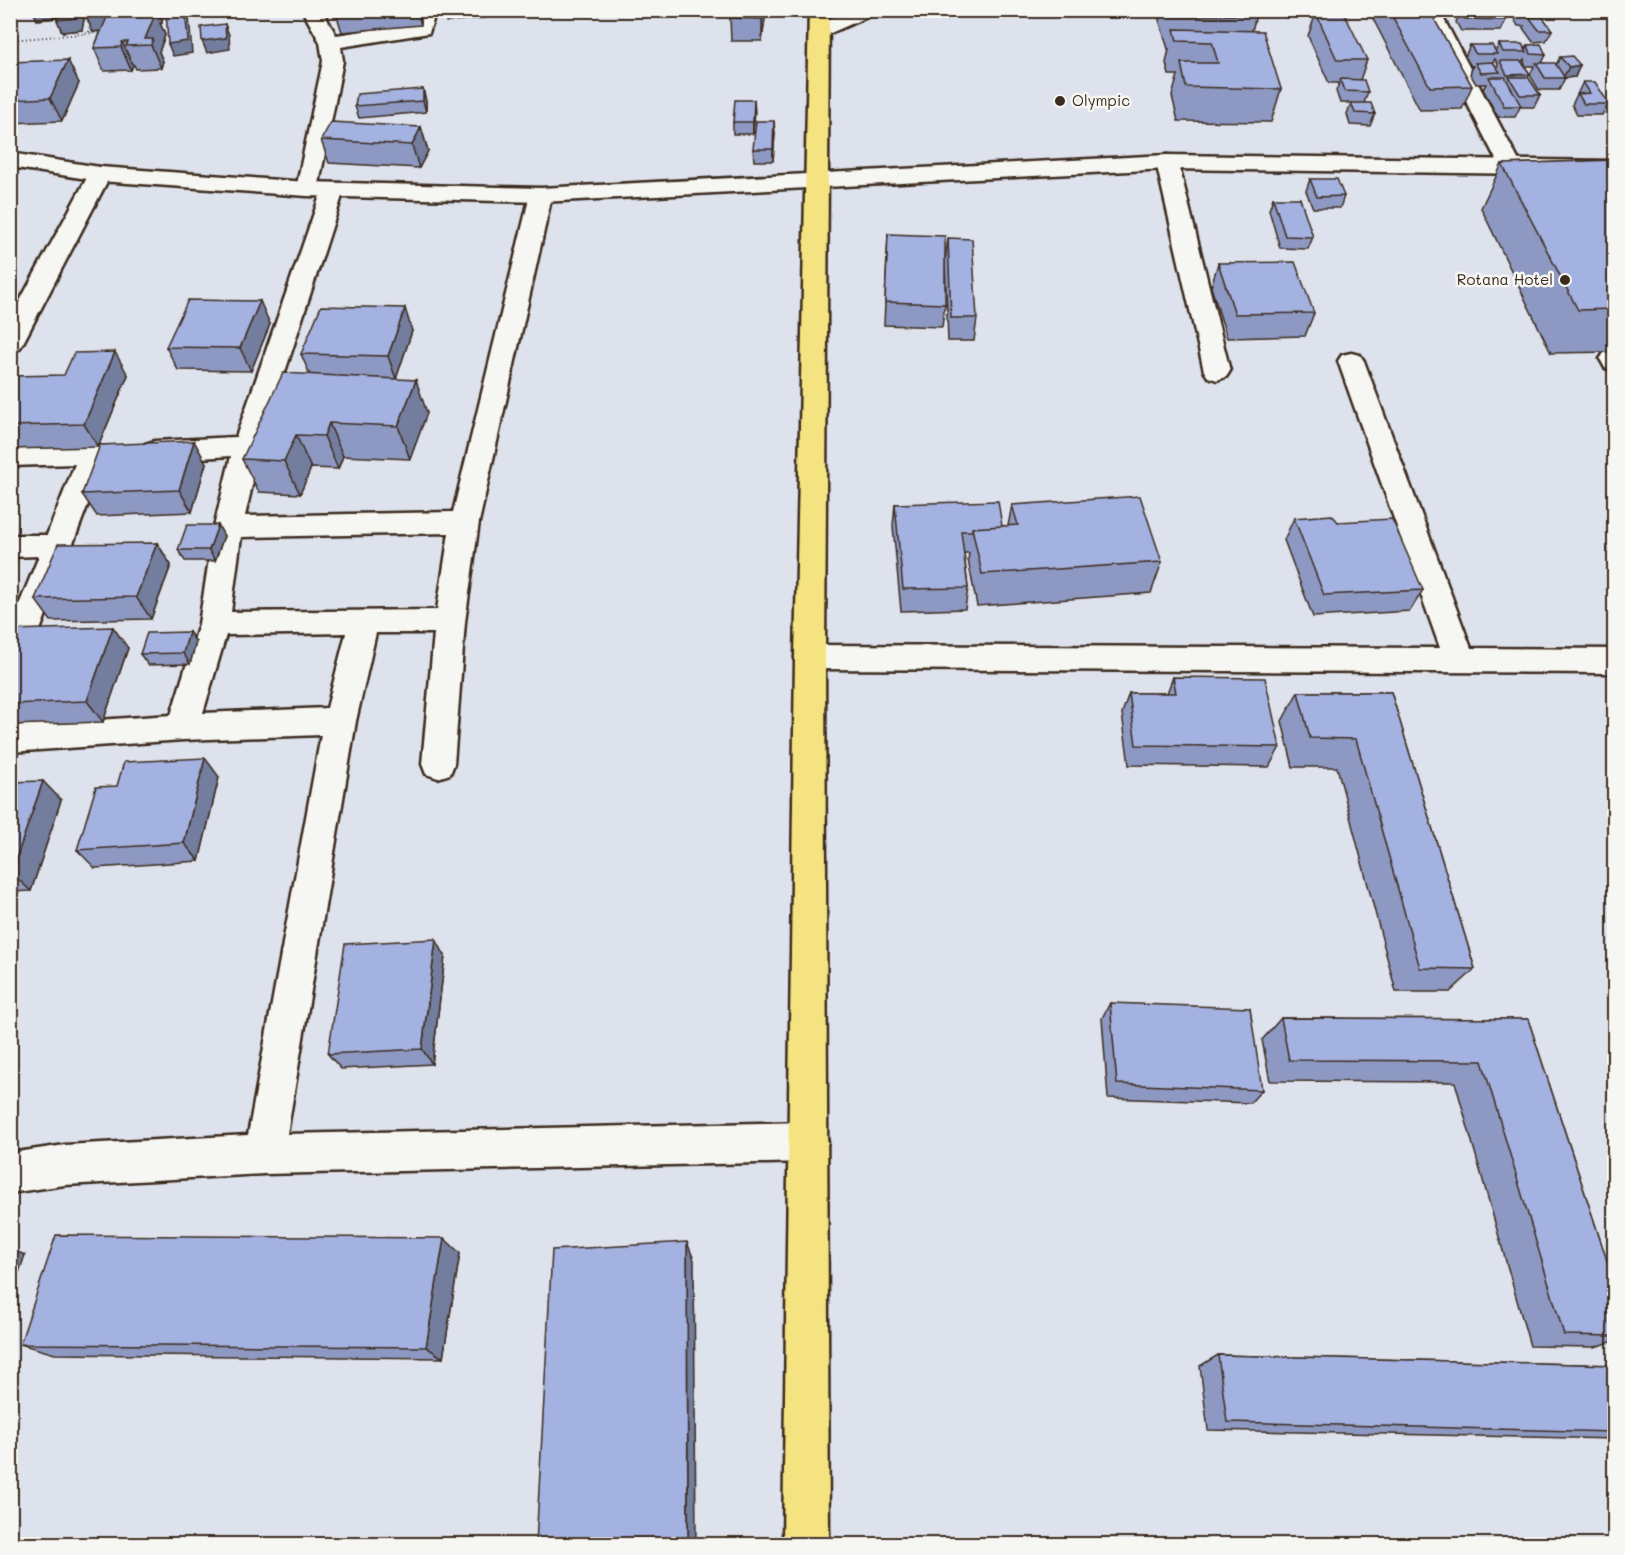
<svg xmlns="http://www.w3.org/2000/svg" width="1625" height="1555" font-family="Mali,sans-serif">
	<rect width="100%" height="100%" fill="#dde2ed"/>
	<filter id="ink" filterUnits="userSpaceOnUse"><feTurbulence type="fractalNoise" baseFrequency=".0167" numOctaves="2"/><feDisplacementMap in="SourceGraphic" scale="12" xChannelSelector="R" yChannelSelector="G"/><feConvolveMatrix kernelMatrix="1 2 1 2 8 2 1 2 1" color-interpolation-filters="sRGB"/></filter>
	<g filter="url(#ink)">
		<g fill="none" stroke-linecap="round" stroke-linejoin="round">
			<defs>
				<path id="street" d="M 302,10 L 322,10 L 336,35 L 413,24 L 416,10 L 436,10 L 429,33 L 341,47 L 343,61 L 318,189 L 315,194 L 299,194 L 296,189 L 323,61 L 320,42 Z
					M 849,10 L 877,10 L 874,14 L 826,35 L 812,35 L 809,31 L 812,27 Z
					M 1419,10 L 1439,10 L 1522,167 L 1519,172 L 1503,172 L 1500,167 Z
					M 1167,155 L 1175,157 L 1178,162 L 1230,371 L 1226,377 L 1217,380 L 1208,377 L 1204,371 L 1156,162 L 1159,157 Z
					M 100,167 L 108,169 L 111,174 L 23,343 L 19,349 L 10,351 L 10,319 L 89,174 L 92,169 Z
					M 333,183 L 341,185 L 344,190 L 261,446 L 245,516 L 453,512 L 530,195 L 533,190 L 549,190 L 552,195 L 479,522 L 465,622 L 454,764 L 450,774 L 438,778 L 426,774 L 422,764 L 434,633 L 376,633 L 356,721 L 287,1134 L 808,1122 L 822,1128 L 828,1142 L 822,1156 L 808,1162 L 264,1174 L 65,1185 L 10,1193 L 10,1153 L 65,1145 L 248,1135 L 321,735 L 183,740 L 10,752 L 10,726 L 171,715 L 199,624 L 214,527 L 231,456 L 155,461 L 145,458 L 141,451 L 145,444 L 155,441 L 236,437 L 322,190 L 325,185 ZM 449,533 L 437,610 L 231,612 L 241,537 ZM 346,633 L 327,708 L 203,713 L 226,635 Z
					M 1614,351 L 1614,370 L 1605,368 L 1600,359 L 1604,353 Z
					M 1351,353 L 1360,355 L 1364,361 L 1471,648 L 1614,649 L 1614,673 L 810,669 L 799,666 L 795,657 L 799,648 L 810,645 L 1440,648 L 1338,361 L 1342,355 Z
					M 93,444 L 103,447 L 107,454 L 26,667 L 21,676 L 10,679 L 10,627 L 39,556 L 10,557 L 10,535 L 47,535 L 75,464 L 10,466 L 10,446 Z"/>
				<path id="secondary" d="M 10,153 L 100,167 L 307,182 L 541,188 L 1167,155 L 1614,161 L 1614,175 L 1167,169 L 541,202 L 307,196 L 100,181 L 10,167 Z"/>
				<path id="primary" d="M 809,10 L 829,10 L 825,657 L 829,1544 L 783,1544 L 795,657 Z"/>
			</defs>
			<use href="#street" stroke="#3b2a1e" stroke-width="5"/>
			<use href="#secondary" stroke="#3b2a1e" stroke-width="5"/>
			<use href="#primary" stroke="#3b2a1e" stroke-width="5"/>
			<path stroke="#3b2a1e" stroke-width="2" stroke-dasharray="1 3" stroke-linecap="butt" d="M 89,32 L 92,10
				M 10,40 L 105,32"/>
			<use href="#street" fill="#f6f6f2" fill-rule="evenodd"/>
			<use href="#secondary" fill="#f6f6f2" fill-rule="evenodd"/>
			<use href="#primary" fill="#f5e382" fill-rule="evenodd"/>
		</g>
		<path fill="#8d99c2" stroke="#3b2a1e" stroke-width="1.5" fill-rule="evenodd" d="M 33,10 L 162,10 L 162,23 L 160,23 L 165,35 L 159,52 L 163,61 L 161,68 L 136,69 L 134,65 L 133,65 L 131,70 L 104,71 L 94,48 L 101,31 L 93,32 L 85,14 L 82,30 L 62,32 L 57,18 L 37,20 Z
			M 335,10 L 421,10 L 421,25 L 342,32 Z
			M 444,10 L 500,10 L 501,16 L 446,22 Z
			M 731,10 L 766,10 L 762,41 L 731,41 L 730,18 Z
			M 1156,10 L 1254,10 L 1256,15 L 1252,31 L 1281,89 L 1271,122 L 1178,121 L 1172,96 L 1178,75 L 1169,75 L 1166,63 L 1169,49 L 1168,49 Z
			M 1371,10 L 1429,10 L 1472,86 L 1462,109 L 1420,110 L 1370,13 Z
			M 1512,10 L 1539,10 L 1542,15 L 1541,16 L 1552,30 L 1546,41 L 1533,42 L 1523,28 L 1524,26 L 1518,26 L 1511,13 Z
			M 1461,11 L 1506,20 L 1501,31 L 1461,31 L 1456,22 Z
			M 1316,13 L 1367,60 L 1360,80 L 1368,92 L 1364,103 L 1375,114 L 1370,126 L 1350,125 L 1347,114 L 1351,103 L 1340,103 L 1336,91 L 1339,83 L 1329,83 L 1308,36 Z
			M 1499,44 L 1526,50 L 1528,45 L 1546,55 L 1542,63 L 1556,65 L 1560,57 L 1580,65 L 1575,77 L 1565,78 L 1559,90 L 1539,90 L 1530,75 L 1534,66 L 1525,66 L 1524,59 L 1522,62 L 1530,74 L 1528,77 L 1540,95 L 1534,107 L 1520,107 L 1515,117 L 1498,117 L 1483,89 L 1486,84 L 1476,84 L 1470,74 L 1473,66 L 1471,66 L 1465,57 L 1470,45 L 1495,52 ZM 1495,59 L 1498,64 L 1497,68 L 1493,62 Z
			M 10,62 L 79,83 L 62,121 L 10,123 Z
			M 1583,82 L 1609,104 L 1602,115 L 1577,115 L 1572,105 Z
			M 423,89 L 426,101 L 426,112 L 359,118 L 355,106 Z
			M 754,100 L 753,134 L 733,134 L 733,122 Z
			M 421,127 L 428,151 L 419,168 L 329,163 L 321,140 Z
			M 775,133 L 773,161 L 754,161 L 753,149 Z
			M 1614,160 L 1614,352 L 1551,353 L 1481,208 L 1502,164 Z
			M 1310,179 L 1344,196 L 1340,208 L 1313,208 L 1306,191 Z
			M 1273,198 L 1313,237 L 1308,249 L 1280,248 L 1269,210 Z
			M 888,234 L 945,304 L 942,327 L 884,325 Z
			M 948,238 L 977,318 L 974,341 L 948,341 L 945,262 Z
			M 1218,263 L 1314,313 L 1305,336 L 1227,338 L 1211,287 Z
			M 270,324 L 251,371 L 178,370 L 166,347 Z
			M 412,331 L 396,379 L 427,413 L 410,459 L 343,456 L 338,469 L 311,468 L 300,494 L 259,492 L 242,459 L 310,375 L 301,354 Z
			M 128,375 L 98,447 L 11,449 L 17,457 L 10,473 L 10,376 Z
			M 194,441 L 206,463 L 192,512 L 97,516 L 82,494 Z
			M 895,504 L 1002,526 L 1008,526 L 1012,505 L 1162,562 L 1151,593 L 977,606 L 968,560 L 969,553 L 964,553 L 968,588 L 965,609 L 901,611 L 893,526 Z
			M 1294,518 L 1338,522 L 1423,590 L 1410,611 L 1313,617 L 1284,540 Z
			M 218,525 L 224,536 L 215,561 L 185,561 L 178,550 Z
			M 157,543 L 171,565 L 151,619 L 51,621 L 35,599 Z
			M 10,630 L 128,648 L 103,722 L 10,725 Z
			M 189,632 L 196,642 L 190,664 L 148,665 L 140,654 Z
			M 1173,677 L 1280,747 L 1269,767 L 1129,765 L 1122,713 L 1129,693 L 1167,693 Z
			M 1298,692 L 1391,692 L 1475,969 L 1450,992 L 1396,992 L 1337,767 L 1293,767 L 1282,721 Z
			M 219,777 L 199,861 L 95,868 L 77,850 L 117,786 Z
			M 10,782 L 61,800 L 31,891 L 10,892 Z
			M 445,956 L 432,1064 L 341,1069 L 328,1054 Z
			M 1110,1003 L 1262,1090 L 1250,1103 L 1108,1098 L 1102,1018 Z
			M 1281,1018 L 1528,1019 L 1614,1282 L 1614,1341 L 1595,1347 L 1530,1346 L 1455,1082 L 1270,1081 L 1262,1040 Z
			M 460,1253 L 443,1358 L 55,1354 L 20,1344 Z
			M 1218,1355 L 1614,1365 L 1614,1439 L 1208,1430 L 1200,1366 Z"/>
		<path fill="#737d9e" stroke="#3b2a1e" stroke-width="1.5" d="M 33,10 L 62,10 L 65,17 L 37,20 Z
			M 78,10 L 162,10 L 162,23 L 160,23 L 165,35 L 159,52 L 163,61 L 161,68 L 151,45 L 145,39 L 151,24 L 93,32 L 85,14 L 82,30 L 62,32 L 57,20 Z
			M 185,10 L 187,10 L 189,17 L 192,53 L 173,56 L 168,44 Z
			M 417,10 L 421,10 L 421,25 Z
			M 763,10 L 766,10 L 762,41 L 762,19 Z
			M 225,24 L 229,35 L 230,49 L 207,53 L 202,41 Z
			M 122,42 L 133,65 L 131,70 L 121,47 Z
			M 68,60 L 79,83 L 62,121 L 50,98 Z
			M 1580,65 L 1575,77 L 1563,78 L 1569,67 Z
			M 423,89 L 426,101 L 426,112 L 423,101 Z
			M 754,100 L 755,112 L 753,134 L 753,122 Z
			M 774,121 L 775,133 L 773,161 L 773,149 Z
			M 421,127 L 428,151 L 419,168 L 412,145 Z
			M 260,301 L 270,324 L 251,371 L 240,348 Z
			M 405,308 L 412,331 L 396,379 L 388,356 Z
			M 115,352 L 128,375 L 98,447 L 84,424 Z
			M 416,380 L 427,413 L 410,459 L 398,426 Z
			M 329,423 L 343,456 L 338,469 L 324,436 Z
			M 296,435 L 311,468 L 300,494 L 284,461 Z
			M 194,441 L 206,463 L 192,512 L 179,490 Z
			M 10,448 L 17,457 L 10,473 Z
			M 218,525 L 224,536 L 215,561 L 209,550 Z
			M 157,543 L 171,565 L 151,619 L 136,597 Z
			M 113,627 L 128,648 L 103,722 L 87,701 Z
			M 189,632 L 196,642 L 190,664 L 183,653 Z
			M 205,758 L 219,777 L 199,861 L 184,843 Z
			M 43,781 L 61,800 L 31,891 L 11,873 Z
			M 436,939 L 445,956 L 432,1064 L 422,1049 Z
			M 444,1238 L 460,1253 L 443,1358 L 426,1347 Z
			M 687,1242 L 694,1260 L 696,1545 L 688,1545 Z
			M 10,1249 L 25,1255 L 10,1299 Z"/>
		<path fill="#a4b2e1" stroke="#3b2a1e" stroke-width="1.5" d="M 59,10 L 78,10 L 77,18 L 57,20 Z
			M 166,10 L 185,10 L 188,41 L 168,44 Z
			M 731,10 L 763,10 L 762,19 L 730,18 Z
			M 1174,10 L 1254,10 L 1256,15 L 1175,16 Z
			M 1389,10 L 1429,10 L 1472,86 L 1430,87 Z
			M 1521,10 L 1539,10 L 1542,15 L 1524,15 Z
			M 1461,11 L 1501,11 L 1506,20 L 1465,19 Z
			M 156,12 L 145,39 L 153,39 L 151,45 L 126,46 L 128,42 L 122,42 L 121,47 L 94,48 L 108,15 Z
			M 1316,13 L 1344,13 L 1367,60 L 1337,60 Z
			M 1542,16 L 1552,30 L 1539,30 L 1529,17 Z
			M 225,24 L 226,38 L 202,41 L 201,27 Z
			M 1174,29 L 1263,31 L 1281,89 L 1186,87 L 1181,63 L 1218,63 L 1212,42 L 1177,41 Z
			M 1499,44 L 1522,44 L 1527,52 L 1503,52 Z
			M 1541,44 L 1546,55 L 1531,54 L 1528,45 Z
			M 1470,45 L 1492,45 L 1497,54 L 1476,54 Z
			M 1572,56 L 1580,65 L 1569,67 L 1560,57 Z
			M 68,60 L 50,98 L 10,100 L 10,62 Z
			M 1500,61 L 1521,61 L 1530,74 L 1507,75 Z
			M 1493,62 L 1500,72 L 1481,73 L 1475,63 Z
			M 1536,63 L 1555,63 L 1565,78 L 1545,78 Z
			M 1489,77 L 1505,77 L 1521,106 L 1504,106 Z
			M 1509,77 L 1528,77 L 1540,95 L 1520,95 Z
			M 1340,79 L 1364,80 L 1368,92 L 1344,91 Z
			M 1583,82 L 1595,82 L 1609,104 L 1584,104 L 1578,94 L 1590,93 Z
			M 423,89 L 423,101 L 355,106 L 357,94 Z
			M 735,100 L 754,100 L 753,122 L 733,122 Z
			M 1351,103 L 1371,103 L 1375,114 L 1355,113 Z
			M 756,121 L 774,121 L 773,149 L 753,149 Z
			M 331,122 L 421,127 L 412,145 L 321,140 Z
			M 1614,160 L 1614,309 L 1578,310 L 1502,164 Z
			M 1310,179 L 1337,179 L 1344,196 L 1317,197 Z
			M 1273,198 L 1300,198 L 1313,237 L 1285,236 Z
			M 888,234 L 945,236 L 945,304 L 885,302 Z
			M 948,238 L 972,239 L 977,318 L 951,318 Z
			M 1295,262 L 1314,313 L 1235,314 L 1218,263 Z
			M 188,300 L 260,301 L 240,348 L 166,347 Z
			M 321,306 L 405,308 L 388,356 L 301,354 Z
			M 115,352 L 84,424 L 10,426 L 10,376 L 64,375 L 74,353 Z
			M 283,373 L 416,380 L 398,426 L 329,423 L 324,436 L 296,435 L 284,461 L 242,459 Z
			M 194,441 L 179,490 L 82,494 L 100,445 Z
			M 1140,496 L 1162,562 L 982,574 L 972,528 L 1018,525 L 1012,505 Z
			M 998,501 L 1002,526 L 972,528 L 972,531 L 961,531 L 968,588 L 903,589 L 895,504 Z
			M 1332,515 L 1338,522 L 1392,519 L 1423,590 L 1324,595 L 1294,518 Z
			M 187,525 L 218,525 L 209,550 L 178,550 Z
			M 157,543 L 136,597 L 35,599 L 58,544 Z
			M 113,627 L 87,701 L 10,704 L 10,630 Z
			M 189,632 L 183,653 L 140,654 L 147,633 Z
			M 1173,677 L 1265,678 L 1280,747 L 1136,745 L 1129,693 L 1176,693 Z
			M 1298,692 L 1391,692 L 1475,969 L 1420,968 L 1356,739 L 1310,738 Z
			M 205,758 L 184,843 L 77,850 L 96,787 L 117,786 L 124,762 Z
			M 43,781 L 11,873 L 10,873 L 10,782 Z
			M 436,939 L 422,1049 L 328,1054 L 345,944 Z
			M 1110,1003 L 1250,1008 L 1262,1090 L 1117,1084 Z
			M 1281,1018 L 1528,1019 L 1614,1282 L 1614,1336 L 1564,1335 L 1482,1061 L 1289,1060 Z
			M 56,1235 L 444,1238 L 426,1347 L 20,1344 Z
			M 687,1242 L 688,1545 L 536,1545 L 552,1250 Z
			M 1218,1355 L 1614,1365 L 1614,1432 L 1227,1422 Z"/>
	</g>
	<g fill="#3b2a1e" stroke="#f6f6f2" stroke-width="2">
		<circle cx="1060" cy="101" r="6"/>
		<circle cx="1565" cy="280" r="6"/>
	</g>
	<g text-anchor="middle" stroke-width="5" stroke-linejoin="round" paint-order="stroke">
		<g font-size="15" fill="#3b2a1e" stroke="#f6f6f2" text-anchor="start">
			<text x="1072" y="106">Olympic</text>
			<text x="1553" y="285" text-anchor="end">Rotana Hotel</text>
		</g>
	</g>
	<rect width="1625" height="1555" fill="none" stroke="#f6f6f2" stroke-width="36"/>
	<rect x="18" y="18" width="1589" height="1519" fill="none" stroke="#3b2a1e" stroke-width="2" filter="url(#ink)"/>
</svg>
